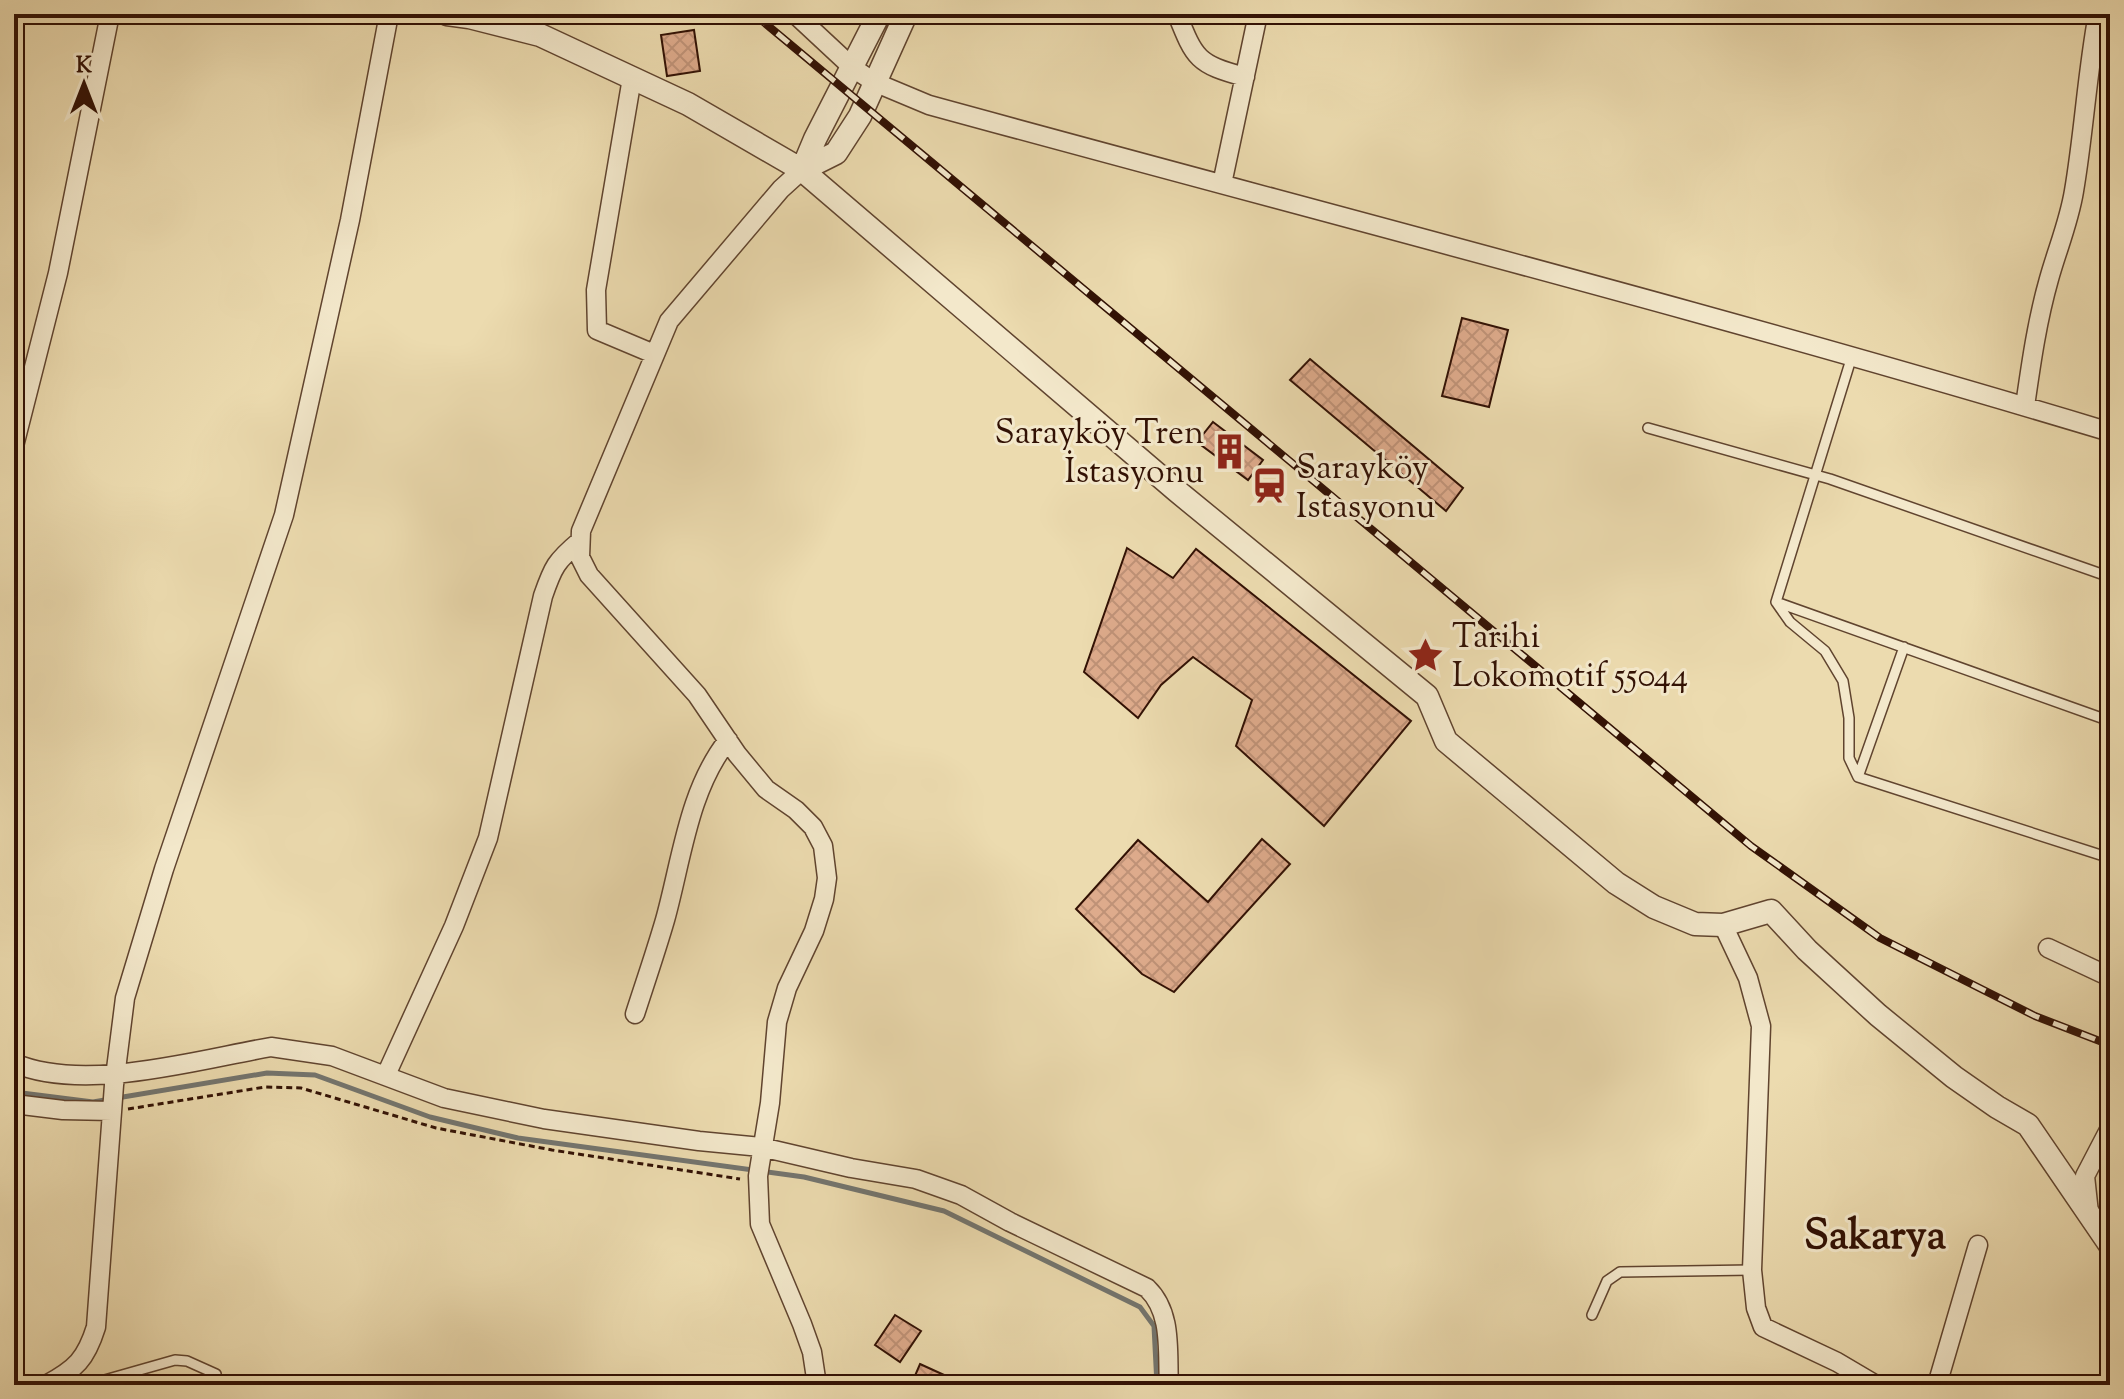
<svg xmlns="http://www.w3.org/2000/svg" width="2124" height="1399" font-family="'Sorts Mill Goudy',serif">
	<defs>
		<pattern id="building-cross-hatch" width="8" height="8" patternUnits="userSpaceOnUse" patternTransform="scale(2)"><rect width="8" height="8" fill="#deab8c"/><path d="M0 0l8 8M0 8l8-8" fill="none" stroke="#bf9277"/></pattern>
	</defs>
	<rect width="100%" height="100%" fill="#ecdbaf"/>
	<filter id="stains"><feTurbulence type="fractalNoise" baseFrequency=".0025" numOctaves="4"/><feColorMatrix values="0 0 0 0 .2 0 0 0 0 .09 0 0 0 0 .02 0 0 0 .5 -.17"/></filter>
	<radialGradient id="worn" r=".72"><stop offset=".6" stop-color="#630" stop-opacity="0"/><stop offset="1" stop-color="#630" stop-opacity=".3"/></radialGradient>
	<g fill="none" stroke-linecap="round" stroke-linejoin="round">
		<path stroke="#73756f" stroke-width="5" d="M 14,1092 L 93,1102 L 267,1073 L 315,1075 L 430,1117 L 518,1138 L 804,1177 L 944,1211 L 1140,1307 L 1154,1326 L 1157,1385"/>
	</g>
	<path fill="url(#building-cross-hatch)" stroke="#321104" stroke-width="2" d="M 694,30 L 700,71 L 667,76 L 661,35 Z
		M 1462,318 L 1508,330 L 1489,407 L 1442,396 Z
		M 1310,359 L 1463,488 L 1446,511 L 1290,380 Z
		M 1213,422 L 1263,460 L 1248,480 L 1197,442 Z
		M 1127,548 L 1173,578 L 1196,549 L 1411,721 L 1324,826 L 1236,746 L 1252,700 L 1193,657 L 1161,685 L 1138,718 L 1084,672 Z
		M 1262,839 L 1290,864 L 1174,992 L 1142,974 L 1076,909 L 1138,840 L 1208,902 Z
		M 895,1315 L 921,1331 L 900,1362 L 875,1345 Z
		M 920,1364 L 966,1385 L 911,1385 Z"/>
	<g fill="none" stroke-linecap="round" stroke-linejoin="round">
		<defs>
			<path id="service" d="M 1648,428 L 1830,479 L 2110,577
				M 1776,602 L 1790,622 L 1825,651 L 1843,681 L 1849,718 L 1849,758 L 1858,777 L 2110,858
				M 1776,602 L 2110,721
				M 1776,602 L 1852,356
				M 1858,777 L 1904,647
				M 1592,1315 L 1607,1281 L 1620,1272 L 1752,1270
				M 63,1376 L 81,1385
				M 87,1385 L 175,1360 L 187,1361 L 216,1374"/>
			<path id="minor" d="M 795,14 L 853,68 L 874,82 L 929,105 C 1323,213 1719,314 2110,432
				M 1177,14 C 1195,59 1197,64 1245,77
				M 632,78 L 596,290 L 597,330 L 654,354
				M 802,170 L 781,189 L 669,321 L 581,531 L 580,557 L 589,575 L 697,695 L 737,754 L 766,789 L 796,810 L 813,827 L 823,846 L 827,878 L 824,899 L 814,931 L 787,988 L 777,1022 L 770,1103 L 758,1176 L 760,1224 L 802,1324 L 812,1352 L 817,1385
				M 1222,184 L 1258,14
				M 2025,406 C 2031,364 2037,321 2049,279 C 2057,250 2069,222 2074,191 C 2084,132 2087,73 2098,14
				M 14,446 L 58,273 L 110,14
				M 1723,925 L 1748,978 L 1761,1026 L 1752,1270 L 1756,1308 L 1763,1327 L 1837,1362 L 1876,1385
				M 2048,948 L 2110,977
				M 635,1014 C 645,983 656,951 665,920 C 682,859 688,791 728,740
				M 14,1063 C 84,1093 197,1060 271,1047 L 332,1056 L 444,1098 L 544,1119 L 699,1141 L 761,1147 L 851,1168 L 916,1179 L 961,1195 L 1010,1222 L 1147,1288 C 1173,1313 1167,1352 1169,1385
				M 386,1075 L 454,926 L 488,838 L 543,596 C 553,567 556,561 580,541
				M 14,1104 L 63,1110 L 112,1111
				M 2089,1213 L 2085,1176 L 2110,1128
				M 46,1385 C 76,1369 86,1359 96,1327 L 114,1085 L 125,998 L 164,869 L 284,515 L 350,220 L 389,14
				M 1937,1385 L 1978,1245"/>
			<path id="tertiary" d="M 447,14 L 469,17 L 540,35 L 688,104 L 802,170 L 1177,491 L 1427,696 L 1446,741 L 1616,883 L 1654,907 L 1695,924 L 1723,925 L 1771,911 L 1807,950 L 1878,1015 L 1954,1077 L 1997,1107 L 2028,1125 L 2110,1245
				M 802,170 L 836,153 L 860,116 L 906,14
				M 802,170 L 815,139 L 879,14"/>
		</defs>
		<use href="#service" stroke="#60442f" stroke-width="12"/>
		<use href="#minor" stroke="#60442f" stroke-width="21"/>
		<use href="#tertiary" stroke="#60442f" stroke-width="25"/>
		<path stroke="#321104" stroke-width="3" stroke-dasharray="6 4" stroke-linecap="butt" d="M 128,1109 L 265,1087 L 301,1088 L 436,1128 L 552,1150 L 740,1179"/>
		<use href="#service" stroke="#f3e8cb" stroke-width="9"/>
		<use href="#minor" stroke="#f3e8cb" stroke-width="18"/>
		<use href="#tertiary" stroke="#f3e8cb" stroke-width="22"/>
		<defs>
			<path id="rail" d="M 754,14 L 1751,846 L 1880,938 L 2035,1016 L 2110,1045"/>
		</defs>
		<use href="#rail" stroke="#321104" stroke-width="8"/>
		<use href="#rail" stroke="#f3e8cb" stroke-width="5" stroke-dasharray="15" stroke-linecap="butt"/>
	</g>
	<defs>
		<symbol id="building-bare" viewBox="-9 -9 18 18"><path d="M-4-6H4V6H1V3H-1V6H-4ZM-2.5-4.3h1.7v1.8h-1.7ZM.8-4.3h1.7v1.8H.8ZM-2.5-1h1.7V.8h-1.7ZM.8-1h1.7V.8H.8Z" fill="#8f2418" stroke="#f3e8cb" stroke-width="2.5" paint-order="stroke"/></symbol>
		<symbol id="station-bare" viewBox="-9 -9 18 18"><path d="M-3-6H3Q5-6 5-4V2Q5 4 3 4L4.5 6H3L1.5 4h-3L-3 6H-4.5L-3 4Q-5 4-5 2V-4Q-5-6-3-6ZM-3.5-4v3h7v-3ZM-3.5 1v1.5H-2V1ZM2 1v1.5H3.5V1Z" fill="#8f2418" stroke="#f3e8cb" stroke-width="2.5" paint-order="stroke"/></symbol>
		<symbol id="sight-bare" viewBox="-9 -9 18 18"><path d="M0-6L1.8-2.2L6-1.7L2.9 1.2L3.7 5.4L0 3.3L-3.7 5.4L-2.9 1.2L-6-1.7L-1.8-2.2Z" fill="#8f2418" stroke="#f3e8cb" stroke-width="2.5" paint-order="stroke"/></symbol>
	</defs>
	<g fill-rule="evenodd">
		<use href="#building-bare" x="1204" y="426" width="51" height="51"/>
		<use href="#station-bare" x="1244" y="460" width="51" height="51"/>
		<use href="#sight-bare" x="1400" y="630" width="51" height="51"/>
	</g>
	<g text-anchor="middle" stroke-width="6" stroke-linejoin="round" paint-order="stroke">
		<g font-size="34" fill="#321104" stroke="#f3e8cb" text-anchor="start">
			<text x="1204" y="443" text-anchor="end">Sarayköy Tren<tspan x="1204" dy="39">İstasyonu</tspan></text>
			<text x="1296" y="478">Sarayköy<tspan x="1296" dy="39">Istasyonu</tspan></text>
			<text x="1452" y="647">Tarihi<tspan x="1452" dy="39">Lokomotif 55044</tspan></text>
		</g>
		<g font-size="42" font-weight="bold" fill="#321104" stroke="#f3e8cb">
			<text x="1875" y="1248">Sakarya</text>
		</g>
	</g>
	<rect width="2124" height="1399" fill="none" stroke="#ecdbaf" stroke-width="48"/>
	<rect x="16" y="16" width="2092" height="1367" fill="none" stroke="#321104" stroke-width="4"/>
	<rect x="24" y="24" width="2076" height="1351" fill="none" stroke="#321104" stroke-width="2"/>
	<g transform="translate(84 84)" stroke="#f3e8cb" stroke-width="6" paint-order="stroke">
	<path d="M0-6L14 30L0 20L-14 30Z" fill="#321104"/>
	<text y="-12" font-size="22" font-weight="bold" text-anchor="middle" fill="#321104">K</text>
	</g>
	<rect width="100%" height="100%" filter="url(#stains)"/>
	<rect width="100%" height="100%" fill="url(#worn)"/>
</svg>
